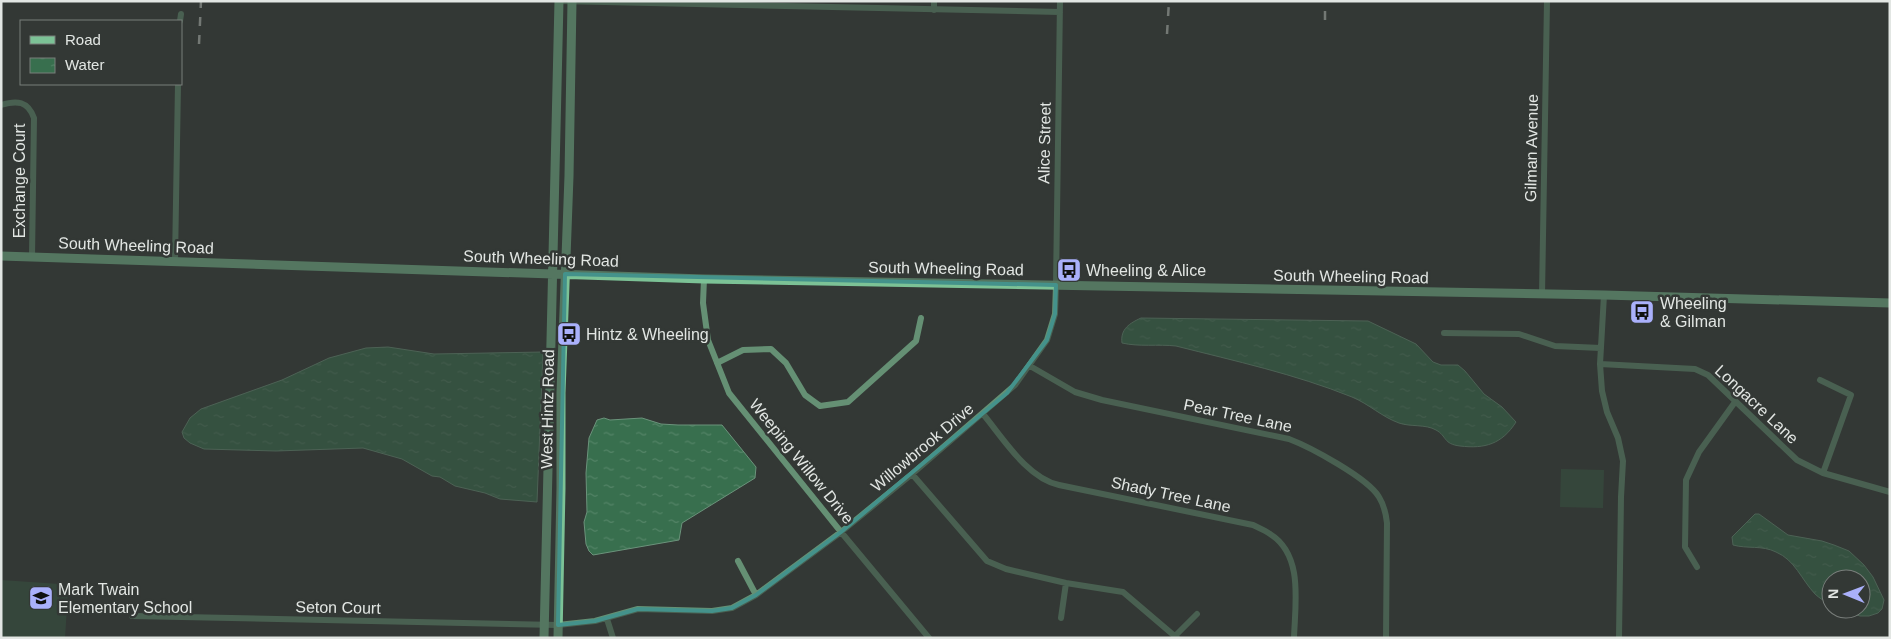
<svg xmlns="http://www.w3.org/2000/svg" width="1891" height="639" font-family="Arial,sans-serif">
	<defs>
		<pattern id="water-ripples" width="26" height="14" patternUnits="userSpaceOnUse" patternTransform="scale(1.25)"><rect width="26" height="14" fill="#386f4e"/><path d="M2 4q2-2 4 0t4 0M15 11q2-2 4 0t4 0" fill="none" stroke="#548467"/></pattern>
	</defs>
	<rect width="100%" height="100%" fill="#333835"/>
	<path fill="#395844" d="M 1561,469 L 1604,470 L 1603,508 L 1560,507 Z
		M 1,580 L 59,584 L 68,591 L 65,638 L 1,638 Z"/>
	<path fill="url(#water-ripples)" stroke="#6b937b" d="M 1141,318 L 1368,321 L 1416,344 L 1433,362 L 1441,365 L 1458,365 L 1465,371 L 1484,394 L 1502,407 L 1516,422 C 1502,444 1485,449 1460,446 C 1443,444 1447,436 1436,430 C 1426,424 1410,427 1399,423 C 1382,417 1369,404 1352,397 C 1295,374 1235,361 1176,346 C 1158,344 1139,347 1122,343 C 1120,329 1130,323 1141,318 Z
		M 388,347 L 434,354 L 543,352 L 537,502 L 500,499 L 485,493 L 455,486 L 440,477 L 432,476 L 402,459 L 363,448 L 276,451 L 204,449 L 190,443 L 184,438 L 182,432 L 190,418 L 201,409 L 282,380 L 329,358 L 366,348 Z
		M 604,418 L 610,420 L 642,418 L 661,424 L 678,425 L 722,425 L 756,467 L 755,478 L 682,523 L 679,540 L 593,555 L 589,551 L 586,544 L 584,522 L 587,512 L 586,473 L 589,438 L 597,420 Z
		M 1755,514 L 1759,514 L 1788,535 L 1822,541 L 1834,545 L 1849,551 L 1864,565 L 1873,577 L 1884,600 L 1882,609 L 1878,613 L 1869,616 L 1860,616 L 1839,609 L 1861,609 L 1861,579 L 1831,579 L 1831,605 C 1826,602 1819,598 1815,594 C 1801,579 1795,560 1776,552 C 1762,545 1747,549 1733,545 L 1732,537 Z"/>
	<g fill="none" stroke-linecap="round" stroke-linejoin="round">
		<path stroke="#659074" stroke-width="6" d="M 559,1 L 1060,12
			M 934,1 L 934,10
			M 180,21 L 181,14
			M 1,105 C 17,100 28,101 34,118 L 32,257
			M 175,261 L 178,84
			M 704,279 L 703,303 L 708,340 L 729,393 L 841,532 L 929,638
			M 1542,295 L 1547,1
			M 1604,295 L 1600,364 L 1602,391 L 1607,412 L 1618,438 L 1623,461 L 1621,497 L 1619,638
			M 1444,333 L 1519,334 L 1555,346 L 1601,348
			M 717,363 L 743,350 L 771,349 L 786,363 L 805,395 L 820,406 L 848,402 L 916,341 L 921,318
			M 1600,364 L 1695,369 L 1708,375 L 1797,460 L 1823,473 L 1890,492
			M 1030,366 L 1075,392 L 1102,400 L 1289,439 C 1310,447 1368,478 1379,497 C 1384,505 1386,514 1387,523 L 1386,638
			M 1820,380 L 1851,395 L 1823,473
			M 983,414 C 1003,438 1027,478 1059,485 L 1253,525 C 1259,528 1265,530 1270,534 C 1304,555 1295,604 1294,638
			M 912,474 L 987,561 L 1006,569 L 1066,583 L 1123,592 L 1177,638
			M 738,561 L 756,595
			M 1697,567 L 1685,547 L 1686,480 L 1699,452 L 1735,402
			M 132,616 L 558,625 L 595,621 L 638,609 L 712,611 L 732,608 L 756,595 L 841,532 L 912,474 L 1015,385 L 1047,340 L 1055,314 L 1056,285 L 1060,1
			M 1061,618 L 1066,583
			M 607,619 L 613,638
			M 1175,636 L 1197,614"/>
		<path stroke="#7cc296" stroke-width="9" d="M 1,256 L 704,279 L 1604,295 L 1890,303
			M 544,638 L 559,1
			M 558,638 L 561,488 L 561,393 L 569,176 L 572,1"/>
		<path stroke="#c1c5c2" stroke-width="2.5" stroke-dasharray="9 9" stroke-linecap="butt" d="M 1325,20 L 1325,1
			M 1167,34 L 1169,1
			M 199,44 L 201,1"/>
	</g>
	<path d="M0 0H1891V639H0ZM 565,274 L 1056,285 L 1055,314 L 1047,340 L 1007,393 L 841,532 L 756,595 L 732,608 L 712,611 L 638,609 L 595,621 L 558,625 Z" fill="#333835" fill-opacity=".55" fill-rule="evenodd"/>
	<path fill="none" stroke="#44928b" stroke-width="4" stroke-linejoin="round" d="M 565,274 L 1056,285 L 1055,314 L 1047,340 L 1007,393 L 841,532 L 756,595 L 732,608 L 712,611 L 638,609 L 595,621 L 558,625 Z"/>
	<defs>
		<symbol id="bus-square" viewBox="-11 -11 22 22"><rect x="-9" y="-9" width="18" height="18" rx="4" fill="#aab0fb" stroke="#333835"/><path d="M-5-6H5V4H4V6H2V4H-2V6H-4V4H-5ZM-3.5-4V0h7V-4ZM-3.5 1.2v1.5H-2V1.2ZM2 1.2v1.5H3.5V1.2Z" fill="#111"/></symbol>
		<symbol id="school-square" viewBox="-11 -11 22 22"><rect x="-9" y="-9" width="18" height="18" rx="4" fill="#aab0fb" stroke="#333835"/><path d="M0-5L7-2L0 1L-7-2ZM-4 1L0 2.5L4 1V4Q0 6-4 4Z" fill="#111"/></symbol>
	</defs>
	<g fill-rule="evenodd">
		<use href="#bus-square" x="1055" y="256" width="28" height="28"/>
		<use href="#bus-square" x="1628" y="298" width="28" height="28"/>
		<use href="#bus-square" x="555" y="320" width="28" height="28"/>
		<use href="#school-square" x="27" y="584" width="28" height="28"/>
	</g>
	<g text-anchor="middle" stroke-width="5" stroke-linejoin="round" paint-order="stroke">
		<g font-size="16" fill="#e2e6e3" stroke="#333835">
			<text transform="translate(1044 143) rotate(-89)" y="6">Alice Street</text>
			<text transform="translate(1531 148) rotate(-89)" y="6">Gilman Avenue</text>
			<text transform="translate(19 181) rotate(-90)" y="6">Exchange Court</text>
			<text transform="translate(136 245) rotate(2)" y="6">South Wheeling Road</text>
			<text transform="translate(541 258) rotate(2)" y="6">South Wheeling Road</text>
			<text transform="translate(946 268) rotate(1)" y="6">South Wheeling Road</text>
			<text transform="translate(1351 276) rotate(1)" y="6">South Wheeling Road</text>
			<text transform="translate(1757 404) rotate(43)" y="6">Longacre Lane</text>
			<text transform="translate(547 409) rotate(-89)" y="6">West Hintz Road</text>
			<text transform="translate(1238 415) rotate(12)" y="6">Pear Tree Lane</text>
			<text transform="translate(922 447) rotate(-40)" y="6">Willowbrook Drive</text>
			<text transform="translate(802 461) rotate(51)" y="6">Weeping Willow Drive</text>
			<text transform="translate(1171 494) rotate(12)" y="6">Shady Tree Lane</text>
			<text transform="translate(338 607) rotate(1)" y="6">Seton Court</text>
		</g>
		<g font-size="16" fill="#e2e6e3" stroke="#333835" text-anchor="start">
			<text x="1086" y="276">Wheeling &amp; Alice</text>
			<text x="1660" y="309">Wheeling<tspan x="1660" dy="18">&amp; Gilman</tspan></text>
			<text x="586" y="340">Hintz &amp; Wheeling</text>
			<text x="58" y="595">Mark Twain<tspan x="58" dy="18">Elementary School</tspan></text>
		</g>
	</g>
	<rect width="1891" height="639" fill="none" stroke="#e2e6e3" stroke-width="5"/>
	<rect x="20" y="20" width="162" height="65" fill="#333835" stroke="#797e7b"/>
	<rect x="30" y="36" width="25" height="8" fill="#7cc296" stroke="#797e7b"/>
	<text x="65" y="45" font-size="15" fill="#e2e6e3">Road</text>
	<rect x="30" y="58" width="25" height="15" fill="url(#water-ripples)" stroke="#797e7b"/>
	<text x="65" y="70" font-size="15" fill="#e2e6e3">Water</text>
	<g transform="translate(1846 594) rotate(271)"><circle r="24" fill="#333835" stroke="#797e7b"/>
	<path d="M0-4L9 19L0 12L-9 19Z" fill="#aab0fb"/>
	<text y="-8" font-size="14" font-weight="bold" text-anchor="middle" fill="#e2e6e3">N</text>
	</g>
</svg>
